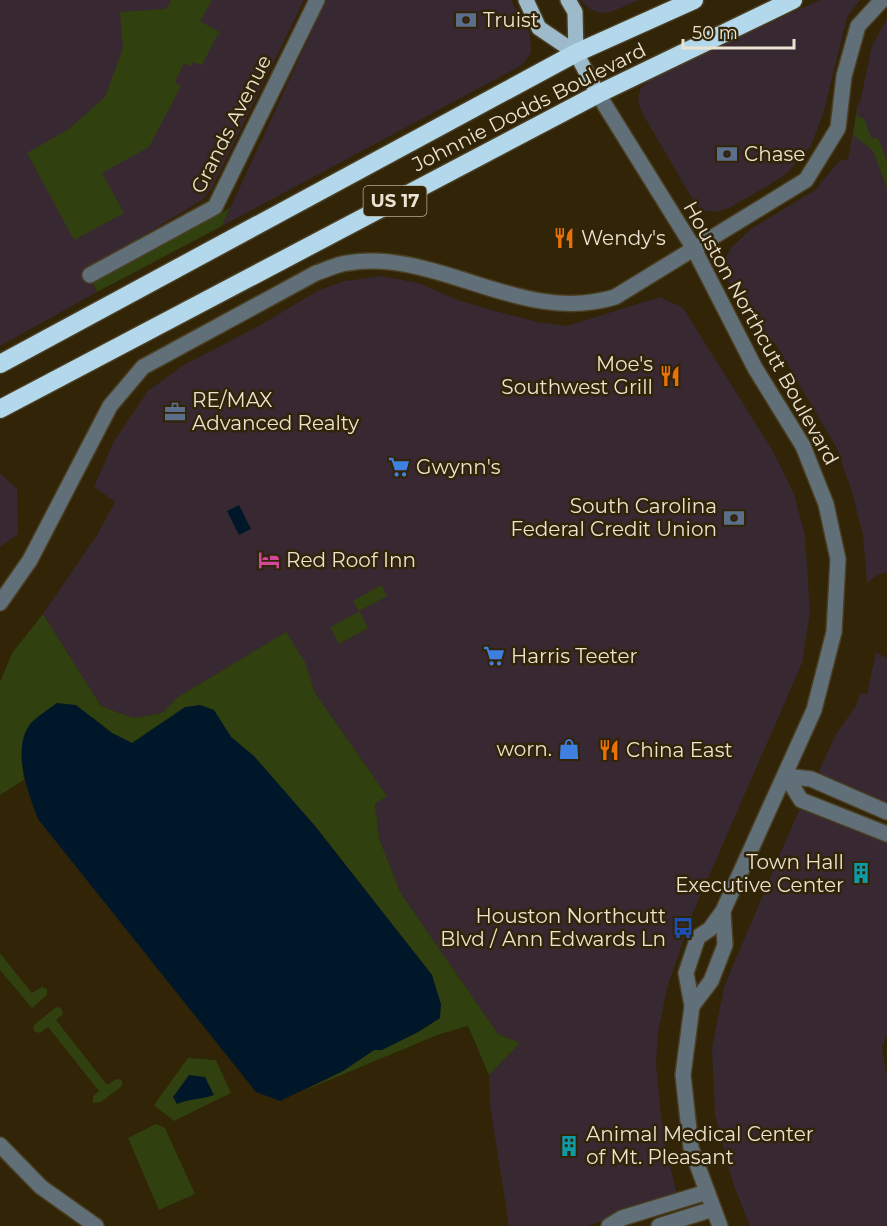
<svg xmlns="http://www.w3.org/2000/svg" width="887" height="1226" font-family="Montserrat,sans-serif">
	<rect width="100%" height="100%" fill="#312407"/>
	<path fill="#382832" d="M 0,0 L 304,0 L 212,188 L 202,200 L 86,271 L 97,292 L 0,346 Z
		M 326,0 L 511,0 L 530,34 L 531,53 L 522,65 L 222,226 Z
		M 580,0 L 639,0 L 611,12 L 600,13 L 590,9 Z
		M 820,0 L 860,0 L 847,17 L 824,111 L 811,146 L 787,173 L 771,184 L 729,208 L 716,212 L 705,211 L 696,205 L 641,111 L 638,100 L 640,89 L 654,76 Z
		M 887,19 L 887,572 L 879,574 L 867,583 L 863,535 L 852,492 L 836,447 L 775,343 L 765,340 L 725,275 L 723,264 L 731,248 L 751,229 L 815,190 L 840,160 L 848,160 L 858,103 L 860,103 L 872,46 Z
		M 382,276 L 418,283 L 458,300 L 495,311 L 538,322 L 567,326 L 660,297 L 683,308 L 773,451 L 794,494 L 805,535 L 810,613 L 802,663 L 692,915 L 667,988 L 658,1033 L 656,1064 L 661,1115 L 665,1144 L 677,1195 L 675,1198 L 587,1226 L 509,1226 L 490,1105 L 489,1075 L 520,1043 L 498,1034 L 400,892 L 379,838 L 375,803 L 387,796 L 315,693 L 286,632 L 178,697 L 162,713 L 133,718 L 101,706 L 43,614 L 97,535 L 115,502 L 94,487 L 114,441 L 148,391 L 182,366 L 259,326 L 319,290 L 345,281 Z
		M 0,473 L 17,489 L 18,534 L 0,547 Z
		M 876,652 L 887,658 L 887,804 L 823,776 L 819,771 L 836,734 L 856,706 L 860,693 L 867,694 Z
		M 806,808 L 887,839 L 887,1035 L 882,1047 L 887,1077 L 887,1226 L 750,1226 L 733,1183 L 715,1115 L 712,1048 L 724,987 L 799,810 Z"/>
	<path fill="#30400f" d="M 171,0 L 212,0 L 200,21 L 221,33 L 217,35 L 202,65 L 193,62 L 191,66 L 184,63 L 175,82 L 181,86 L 149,147 L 102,173 L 124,213 L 74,240 L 27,153 L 69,129 L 105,97 L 123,48 L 120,12 L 166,9 Z
		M 858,103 L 857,116 L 864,119 L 872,139 L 878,138 L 887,161 L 887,188 L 873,151 L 853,135 Z
		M 230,208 L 222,226 L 97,292 L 92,281 Z
		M 381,585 L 387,596 L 359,611 L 368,628 L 339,644 L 330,627 L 359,612 L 353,601 Z
		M 43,614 L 101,706 L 133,718 L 162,713 L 178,697 L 286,632 L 305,662 L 315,693 L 387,796 L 375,804 L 379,838 L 400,892 L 498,1034 L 520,1043 L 489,1075 L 468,1026 L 440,1034 L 303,1091 L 343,1071 L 374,1050 L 382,1049 L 418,1032 L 440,1018 L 432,975 L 315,826 L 254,757 L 231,737 L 213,710 L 132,743 L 112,733 L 92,717 L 32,722 L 21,757 L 24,780 L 0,795 L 0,682 L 12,653 Z
		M 0,953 L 32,993 L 42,987 L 47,989 L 47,995 L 32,1008 L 0,970 Z
		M 56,1007 L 61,1008 L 63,1014 L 56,1020 L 107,1085 L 116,1079 L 122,1080 L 122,1086 L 101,1102 L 93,1103 L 93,1096 L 99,1091 L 48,1027 L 40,1033 L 33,1031 L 34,1025 Z
		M 188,1058 L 216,1060 L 231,1093 L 174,1121 L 154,1105 Z
		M 156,1124 L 165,1128 L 195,1194 L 159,1210 L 128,1138 Z"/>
	<path fill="#001729" d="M 239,505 L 251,529 L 239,535 L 227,511 Z
		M 57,703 L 76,705 L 112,733 L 132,743 L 185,707 L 200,705 L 214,710 L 231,737 L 254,756 L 315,826 L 432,975 L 441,1004 L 440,1018 L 418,1032 L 382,1050 L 374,1050 L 343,1071 L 280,1101 L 256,1092 L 38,819 C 28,793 9,743 34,720 C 41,714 49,709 57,703 Z
		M 189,1075 L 205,1077 L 214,1095 C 200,1100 192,1098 177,1104 L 173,1097 Z"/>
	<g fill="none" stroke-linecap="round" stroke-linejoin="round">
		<defs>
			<path id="minor" d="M 598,94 L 693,247 L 755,368 L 803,446 L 826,504 L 838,559 L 834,632 L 814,710 L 723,911 L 710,929 L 698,937 L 686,973 L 692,1006 L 683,1075 L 691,1148 L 720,1226
				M 90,275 L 215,207 L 317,0
				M 0,603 L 30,560 L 110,406 L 143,367 L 316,273 C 326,270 337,264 347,263 C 439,248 521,326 615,297 L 806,180 L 838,128 L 844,76 L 858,26 L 882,0
				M 786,776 L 801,800 L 887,834
				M 786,776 L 811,779 L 887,812
				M 692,1006 L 711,981 L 725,945 L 723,911
				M 0,1145 L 41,1187 L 96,1226
				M 609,1226 L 622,1218 L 707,1192
				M 659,1226 L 713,1209"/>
			<path id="major" d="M 526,0 L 539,28 L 576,53
				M 568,0 L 575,12 L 576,53 L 598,94"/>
			<path id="highway" d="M 0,364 L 576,53 L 694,0
				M 0,409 L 598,94 L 793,0"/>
		</defs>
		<use href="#minor" stroke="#4b3f23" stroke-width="18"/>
		<use href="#major" stroke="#4b3f23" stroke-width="18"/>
		<use href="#highway" stroke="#4b3f23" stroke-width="21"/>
		<use href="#minor" stroke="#617078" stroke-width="15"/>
		<use href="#major" stroke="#9cbaca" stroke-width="15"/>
		<use href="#highway" stroke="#b3d7eb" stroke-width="18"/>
	</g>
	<defs>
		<symbol id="bank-bare" viewBox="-9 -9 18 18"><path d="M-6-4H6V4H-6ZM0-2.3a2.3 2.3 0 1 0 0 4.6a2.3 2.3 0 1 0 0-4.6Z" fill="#5c6f8a" stroke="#312407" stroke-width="2.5" paint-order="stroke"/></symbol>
		<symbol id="restaurant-bare" viewBox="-9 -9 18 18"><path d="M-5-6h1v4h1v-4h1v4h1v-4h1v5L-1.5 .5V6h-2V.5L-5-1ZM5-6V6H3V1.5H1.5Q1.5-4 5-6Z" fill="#e8710a" stroke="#312407" stroke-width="2.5" paint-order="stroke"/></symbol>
		<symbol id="office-bare" viewBox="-9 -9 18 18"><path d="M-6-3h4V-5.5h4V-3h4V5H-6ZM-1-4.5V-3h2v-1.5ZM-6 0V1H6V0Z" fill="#5c6f8a" stroke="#312407" stroke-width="2.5" paint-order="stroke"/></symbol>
		<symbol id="supermarket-bare" viewBox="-9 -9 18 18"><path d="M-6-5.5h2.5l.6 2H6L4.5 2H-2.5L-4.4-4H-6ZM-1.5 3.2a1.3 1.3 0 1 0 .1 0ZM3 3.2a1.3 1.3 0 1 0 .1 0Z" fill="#3f7fe0" stroke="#312407" stroke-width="2.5" paint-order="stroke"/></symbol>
		<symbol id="hotel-bare" viewBox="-9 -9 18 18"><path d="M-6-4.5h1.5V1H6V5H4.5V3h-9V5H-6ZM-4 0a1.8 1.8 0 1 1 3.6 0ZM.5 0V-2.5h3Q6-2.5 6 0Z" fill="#d1479c" stroke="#312407" stroke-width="2.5" paint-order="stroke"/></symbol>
		<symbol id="shop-bare" viewBox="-9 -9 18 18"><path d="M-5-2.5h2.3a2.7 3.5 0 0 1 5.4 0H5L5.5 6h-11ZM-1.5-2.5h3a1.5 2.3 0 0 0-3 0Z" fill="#3f7fe0" stroke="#312407" stroke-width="2.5" paint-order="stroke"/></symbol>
		<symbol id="building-bare" viewBox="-9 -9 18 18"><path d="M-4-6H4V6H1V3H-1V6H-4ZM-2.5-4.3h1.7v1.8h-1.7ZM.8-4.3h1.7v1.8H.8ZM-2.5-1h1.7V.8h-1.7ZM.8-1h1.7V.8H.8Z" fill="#0f9aa8" stroke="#312407" stroke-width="2.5" paint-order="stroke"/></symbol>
		<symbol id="bus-bare" viewBox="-9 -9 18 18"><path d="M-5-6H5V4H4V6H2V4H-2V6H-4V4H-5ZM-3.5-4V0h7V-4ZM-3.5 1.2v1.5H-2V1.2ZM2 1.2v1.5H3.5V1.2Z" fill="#1a4fb4" stroke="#312407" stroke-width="2.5" paint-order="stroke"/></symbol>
	</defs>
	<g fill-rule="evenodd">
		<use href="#bank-bare" x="451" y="5" width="30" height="30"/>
		<use href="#bank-bare" x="712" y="139" width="30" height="30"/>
		<use href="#restaurant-bare" x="549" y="223" width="30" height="30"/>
		<use href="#restaurant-bare" x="655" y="361" width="30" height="30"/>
		<use href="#office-bare" x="160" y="397" width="30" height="30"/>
		<use href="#supermarket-bare" x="384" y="452" width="30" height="30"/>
		<use href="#bank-bare" x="719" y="503" width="30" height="30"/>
		<use href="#hotel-bare" x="254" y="545" width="30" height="30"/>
		<use href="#supermarket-bare" x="479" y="641" width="30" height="30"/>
		<use href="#shop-bare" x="554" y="734" width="30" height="30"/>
		<use href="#restaurant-bare" x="594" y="735" width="30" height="30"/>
		<use href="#building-bare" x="846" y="858" width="30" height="30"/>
		<use href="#bus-bare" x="668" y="913" width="30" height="30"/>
		<use href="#building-bare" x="554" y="1131" width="30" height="30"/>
	</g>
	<g text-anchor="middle" stroke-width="5" stroke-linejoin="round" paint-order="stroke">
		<rect fill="#312407" stroke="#b3aa95" stroke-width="1.5" x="363.5" y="186" width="63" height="30" rx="4.5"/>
		<g font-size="18" font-weight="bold" fill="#ebe3d2">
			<text x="395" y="207">US 17</text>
		</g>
		<g font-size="20" fill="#ebe3d2" stroke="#312407" text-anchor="start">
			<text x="483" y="27">Truist</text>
			<text x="744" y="161">Chase</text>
			<text x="581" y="245">Wendy's</text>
			<text x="653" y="371" text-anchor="end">Moe's<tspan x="653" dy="23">Southwest Grill</tspan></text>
			<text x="192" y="407">RE/MAX<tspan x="192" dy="23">Advanced Realty</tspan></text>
			<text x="416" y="474">Gwynn's</text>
			<text x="717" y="513" text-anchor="end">South Carolina<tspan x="717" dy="23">Federal Credit Union</tspan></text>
			<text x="286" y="567">Red Roof Inn</text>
			<text x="511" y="663">Harris Teeter</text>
			<text x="552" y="756" text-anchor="end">worn.</text>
			<text x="626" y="757">China East</text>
			<text x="844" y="869" text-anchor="end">Town Hall<tspan x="844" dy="23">Executive Center</tspan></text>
			<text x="666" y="923" text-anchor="end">Houston Northcutt<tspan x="666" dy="23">Blvd / Ann Edwards Ln</tspan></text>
			<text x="586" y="1141">Animal Medical Center<tspan x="586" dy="23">of Mt. Pleasant</tspan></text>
		</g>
		<g font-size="20" fill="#ebe3d2" stroke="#312407">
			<text transform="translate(529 107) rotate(-27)" y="7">Johnnie Dodds Boulevard</text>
			<text transform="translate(231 124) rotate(-63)" y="7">Grands Avenue</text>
			<text transform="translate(761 333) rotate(61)" y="7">Houston Northcutt Boulevard</text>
		</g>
	</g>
	<path d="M683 39v9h111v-9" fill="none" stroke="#ebe3d2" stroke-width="3"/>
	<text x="692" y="39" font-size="18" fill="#ebe3d2" stroke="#312407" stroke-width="4.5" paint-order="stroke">50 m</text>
</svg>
